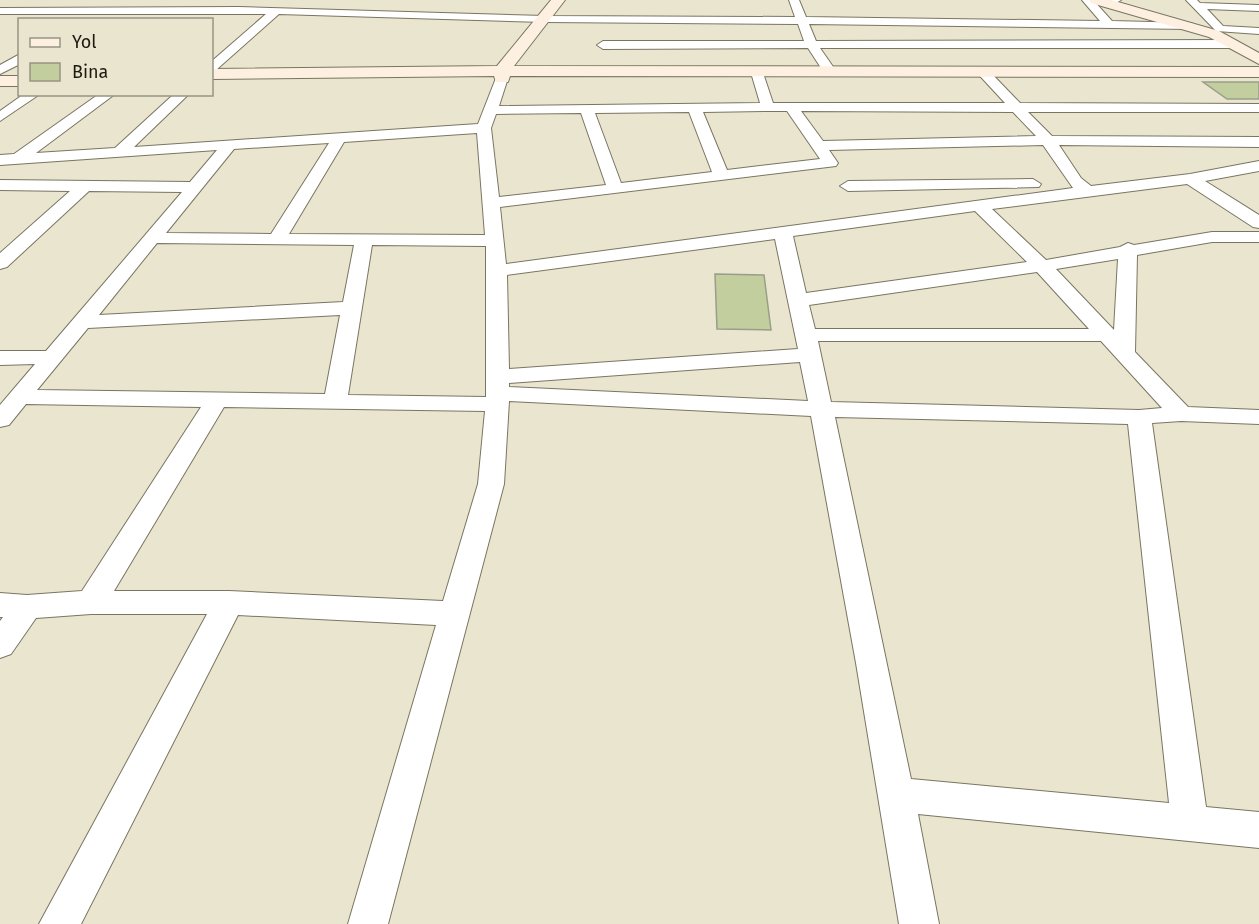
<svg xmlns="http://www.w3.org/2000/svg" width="1259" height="924" font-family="'Fira Sans',sans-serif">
	<rect width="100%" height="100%" fill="#eae5cf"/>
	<path fill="#c2ce9e" stroke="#999e8a" stroke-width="1.5" d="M 1203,82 L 1259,82 L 1259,99 L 1227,99 Z
		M 715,274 L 764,275 L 771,330 L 717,329 Z"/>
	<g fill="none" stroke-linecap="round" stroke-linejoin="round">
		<defs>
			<path id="street" d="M 789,0 L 799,0 L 806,17 L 1100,21 L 1082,0 L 1093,0 L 1112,21 L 1191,23 L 1197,26 L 1191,29 L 809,24 L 816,41 L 1234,40 L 1240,44 L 1234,48 L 820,48 L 836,71 L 830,75 L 825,74 L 808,48 L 603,49 L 597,45 L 603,41 L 804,41 L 798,24 L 545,22 L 279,14 L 216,70 L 212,71 L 212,61 L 266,14 L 0,14 L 0,8 L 239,7 L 545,16 L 795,17 Z
				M 1110,0 L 1121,0 L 1116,3 Z
				M 1186,0 L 1197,0 L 1200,3 L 1259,5 L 1259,11 L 1207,9 L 1223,26 L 1259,28 L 1259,34 L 1216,31 Z
				M 20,54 L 20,64 L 0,74 L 0,65 Z
				M 758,72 L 764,76 L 773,103 L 1005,103 L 980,76 L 986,72 L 991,73 L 1020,103 L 1259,104 L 1259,112 L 1028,112 L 1052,136 L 1259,137 L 1259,147 L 1059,145 L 1081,178 L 1091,186 L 1190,174 L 1259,161 L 1259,171 L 1205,181 L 1259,215 L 1259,228 L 1253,227 L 1187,184 L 992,209 L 1046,260 L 1120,247 L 1128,243 L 1134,245 L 1212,232 L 1259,232 L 1259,242 L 1212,242 L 1137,255 L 1135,352 L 1188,407 L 1259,410 L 1259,424 L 1181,421 L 1152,423 L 1206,807 L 1259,812 L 1259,848 L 918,814 L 939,924 L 899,924 L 856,663 L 811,416 L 509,401 L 504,484 L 388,924 L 348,924 L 436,625 L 238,615 L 81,924 L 39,924 L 207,614 L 91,614 L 36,618 L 11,654 L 0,658 L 0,621 L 3,617 L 0,617 L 0,593 L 27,595 L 82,591 L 201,407 L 26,404 L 9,425 L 0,427 L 0,405 L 35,364 L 0,365 L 0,351 L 46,351 L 182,192 L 89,191 L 7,267 L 0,269 L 0,253 L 70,191 L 0,190 L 0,180 L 190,182 L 217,150 L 0,165 L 0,155 L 14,154 L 99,94 L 115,94 L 36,153 L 115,148 L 174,94 L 189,94 L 134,147 L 478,124 L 496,78 L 502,74 L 508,78 L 499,106 L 760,103 L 752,76 ZM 765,111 L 787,111 L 820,159 L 727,170 L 703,112 ZM 801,111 L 1013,112 L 1036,136 L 823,141 ZM 689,112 L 712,172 L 621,183 L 595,113 ZM 581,113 L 606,185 L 499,197 L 491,128 L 496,114 ZM 477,133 L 485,235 L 289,234 L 344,142 ZM 329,143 L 271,234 L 166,233 L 234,149 ZM 1043,145 L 1073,188 L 506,264 L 500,207 L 836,166 L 838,163 L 829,150 ZM 975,211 L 1027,262 L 806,293 L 793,236 ZM 775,239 L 798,349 L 509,369 L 507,275 ZM 157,243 L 354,245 L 343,302 L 99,315 ZM 372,245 L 486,246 L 486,397 L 348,395 ZM 1118,259 L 1114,330 L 1056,269 ZM 1037,272 L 1089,329 L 815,329 L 809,305 ZM 340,315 L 325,394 L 37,390 L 88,328 ZM 818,341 L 1101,341 L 1162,408 L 1139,410 L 831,402 ZM 800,362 L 808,401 L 509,387 L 509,383 ZM 224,407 L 485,411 L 478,484 L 443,601 L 229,591 L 114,591 ZM 835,417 L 1128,424 L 1169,803 L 911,779 Z
				M 24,94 L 40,94 L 0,121 L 0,111 Z
				M 1033,179 L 1041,184 L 1039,187 L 848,191 L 840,186 L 848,181 Z"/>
			<path id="secondary" d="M 551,0 L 565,0 L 514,66 L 1259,67 L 1259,77 L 510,76 L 508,82 L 496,82 L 494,76 L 212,79 L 212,69 L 497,66 Z
				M 1089,0 L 1111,0 L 1219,31 L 1259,53 L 1259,64 L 1209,37 L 1091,3 Z
				M 0,76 L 20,76 L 20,86 L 0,86 Z"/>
		</defs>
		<use href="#street" stroke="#7a7562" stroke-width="2"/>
		<use href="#secondary" stroke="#7a7562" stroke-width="2"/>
		<use href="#street" fill="#fff" fill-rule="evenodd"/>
		<use href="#secondary" fill="#fef0e0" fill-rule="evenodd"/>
	</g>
	<rect x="18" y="18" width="195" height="78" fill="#eae5cf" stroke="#989483" stroke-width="1.5"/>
	<rect x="30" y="38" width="30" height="9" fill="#fef0e0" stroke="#989483" stroke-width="1.5"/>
	<text x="72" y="48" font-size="18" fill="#1c1a12">Yol</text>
	<rect x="30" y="63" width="30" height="18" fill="#c2ce9e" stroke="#989483" stroke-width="1.5"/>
	<text x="72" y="78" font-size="18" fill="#1c1a12">Bina</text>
</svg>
